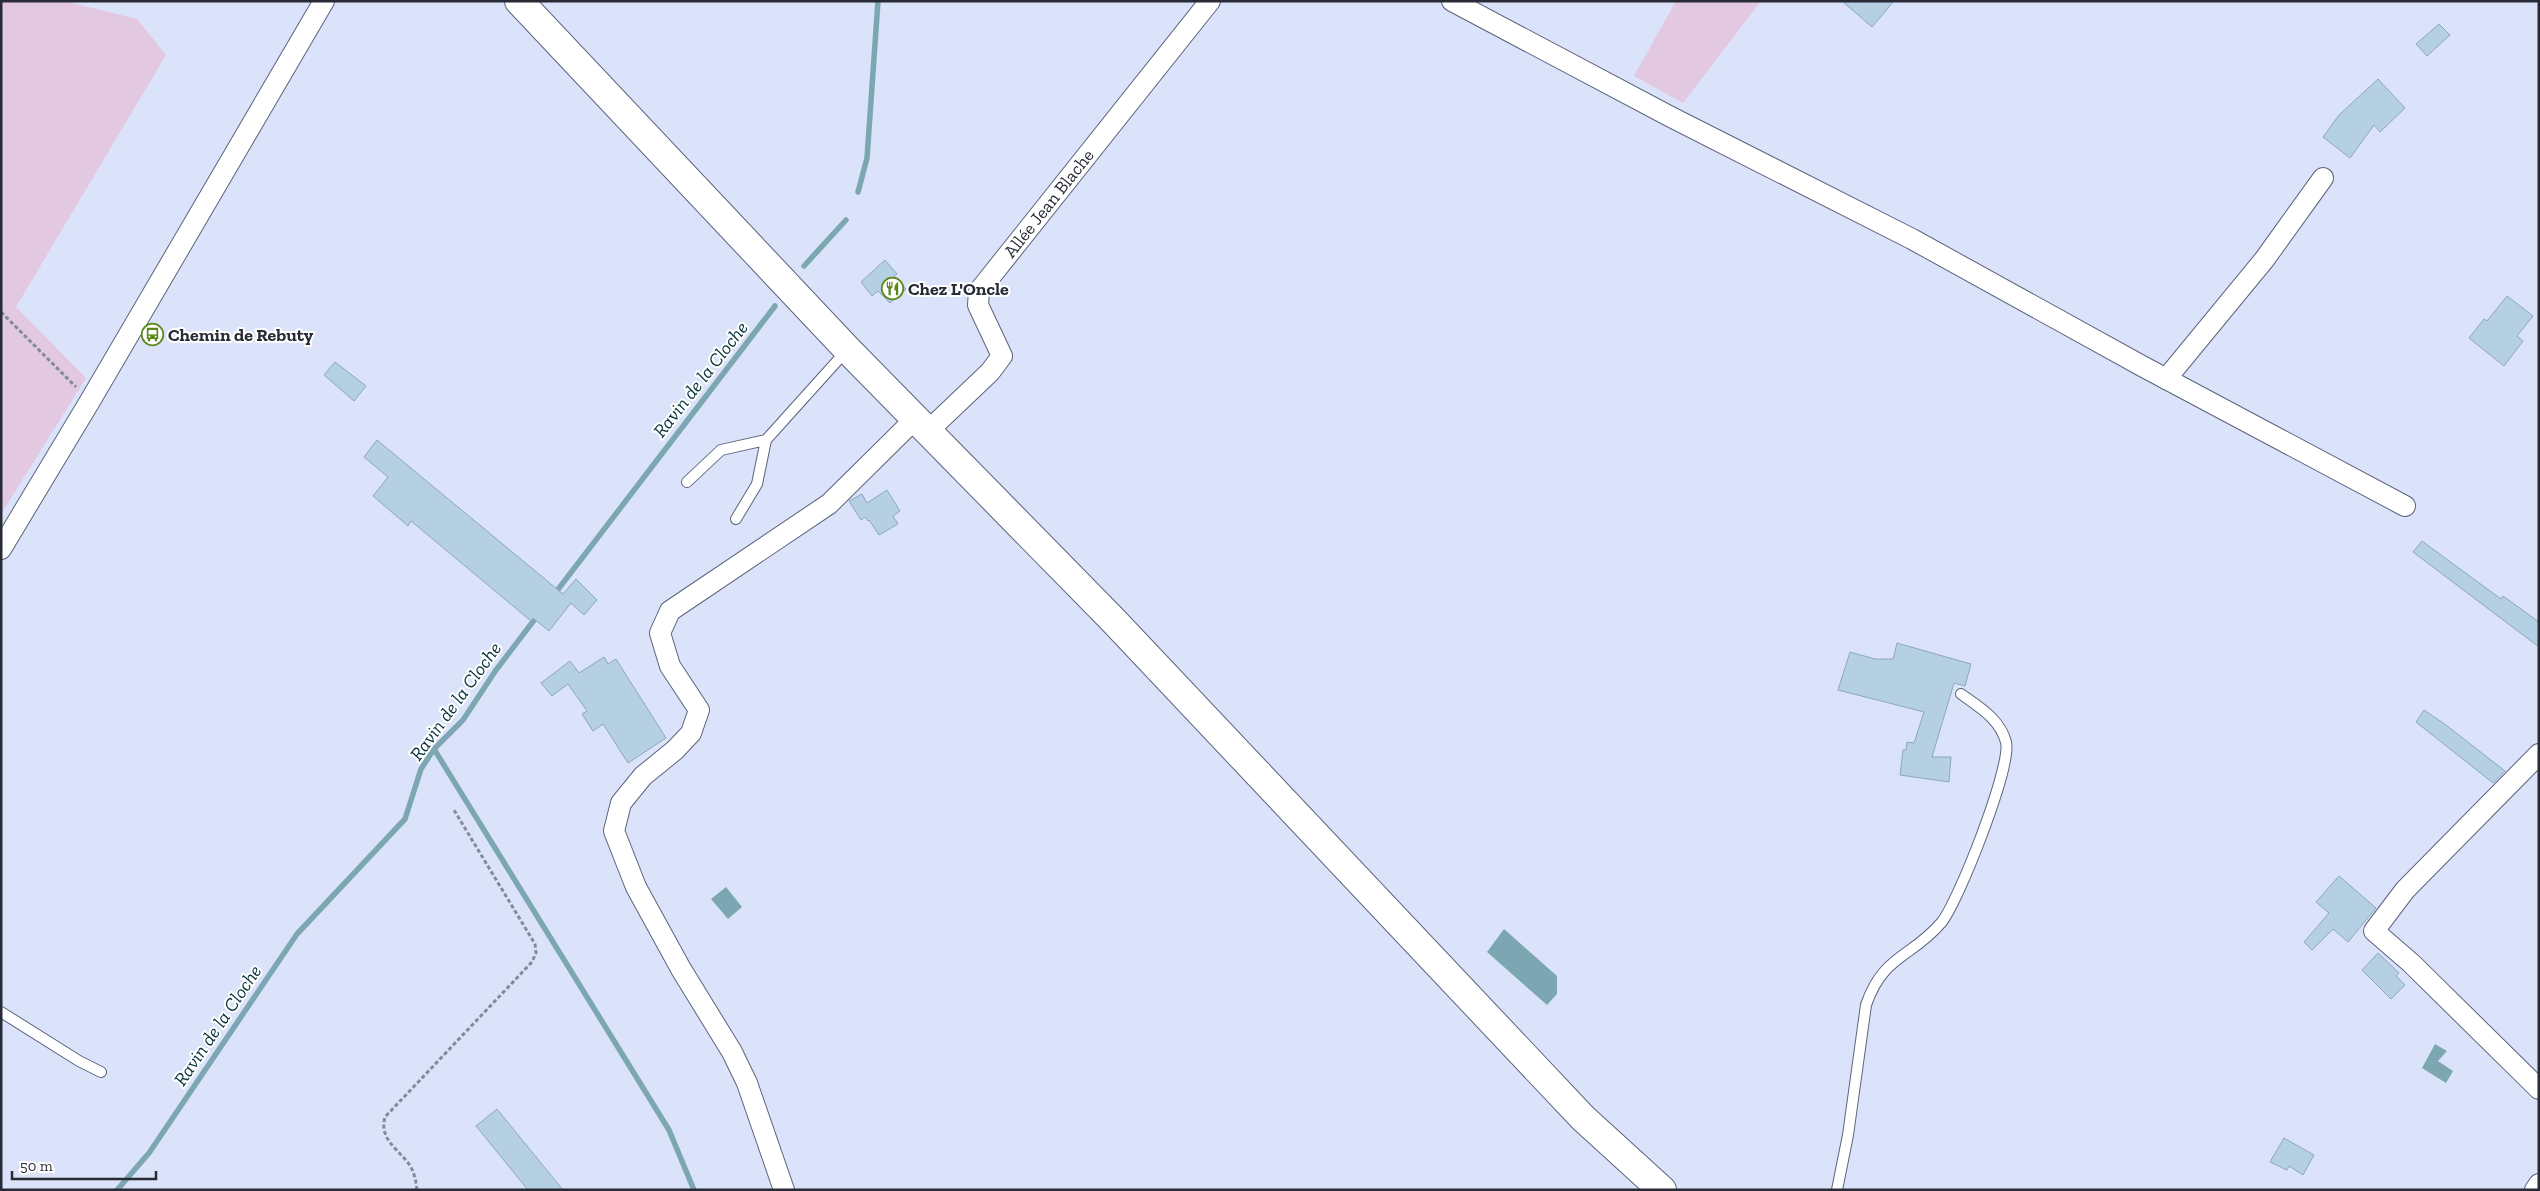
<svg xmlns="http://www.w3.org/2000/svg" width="2540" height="1191" font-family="'Zilla Slab',serif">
	<rect width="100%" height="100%" fill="#dbe3fa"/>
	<path fill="#e3c8e2" d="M 1,1 L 64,1 L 137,19 L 166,55 L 16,307 L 86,378 L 1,514 Z
		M 1676,1 L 1761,1 L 1683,103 L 1634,76 Z"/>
	<path fill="#7ca7b2" d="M 726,887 L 742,907 L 728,919 L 711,899 Z
		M 1504,929 L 1557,976 L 1557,994 L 1547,1005 L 1487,952 Z
		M 2435,1044 L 2447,1051 L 2438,1061 L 2453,1071 L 2446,1083 L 2422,1068 Z"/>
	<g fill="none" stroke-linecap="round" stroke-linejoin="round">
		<path stroke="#7ca7b2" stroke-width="5.5" d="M 858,192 L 867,158 L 878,1
			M 804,266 L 846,220
			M 553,596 L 775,306
			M 434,749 L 669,1130 L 694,1190
			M 117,1190 L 149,1153 L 297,934 L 405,819 L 421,769 L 434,749 L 463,720 L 496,670 L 538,615"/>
	</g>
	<path fill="#b5cfe3" stroke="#8ea7bb" d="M 1842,1 L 1894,1 L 1872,27 Z
		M 2439,24 L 2450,35 L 2427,56 L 2416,44 Z
		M 2378,79 L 2405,108 L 2380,132 L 2374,125 L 2350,158 L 2323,137 L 2339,115 Z
		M 885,260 L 897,274 L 894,276 L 906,289 L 890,303 L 878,291 L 872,296 L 861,282 Z
		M 2507,296 L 2533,316 L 2517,336 L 2523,341 L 2504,366 L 2469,338 L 2484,319 L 2487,321 Z
		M 335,362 L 366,386 L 354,401 L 324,375 Z
		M 377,440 L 563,594 L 576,579 L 597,600 L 584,615 L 571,603 L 549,631 L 533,618 L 531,621 L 411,521 L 408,526 L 373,496 L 388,477 L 364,457 Z
		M 887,490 L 900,511 L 893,516 L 898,524 L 879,535 L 869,520 L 868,521 L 865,517 L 861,520 L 849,501 L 862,494 L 867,503 Z
		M 2422,541 L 2501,599 L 2503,596 L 2539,622 L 2539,647 L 2413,552 Z
		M 1897,643 L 1971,664 L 1965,686 L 1954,683 L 1932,757 L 1951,757 L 1949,782 L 1900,775 L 1903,750 L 1906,750 L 1907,742 L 1914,743 L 1924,712 L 1838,690 L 1850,652 L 1875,659 L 1893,659 Z
		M 604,657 L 608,664 L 616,659 L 666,738 L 628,763 L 603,724 L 593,731 L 582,714 L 587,711 L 568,684 L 552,696 L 541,683 L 570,661 L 579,673 Z
		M 2424,710 L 2446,725 L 2505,771 L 2493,783 L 2416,722 Z
		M 2339,876 L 2376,908 L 2348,942 L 2333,929 L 2312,950 L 2304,942 L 2329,913 L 2316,902 Z
		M 2378,953 L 2399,973 L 2396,976 L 2405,985 L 2391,999 L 2362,970 Z
		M 497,1109 L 563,1190 L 528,1190 L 476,1126 Z
		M 2284,1138 L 2314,1155 L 2303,1175 L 2289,1166 L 2287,1170 L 2270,1162 Z"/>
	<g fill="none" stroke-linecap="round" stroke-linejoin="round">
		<defs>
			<path id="service" d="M 687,482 L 721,450 L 766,440 L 847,350
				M 736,519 L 757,484 L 766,440
				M 1,1012 L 79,1061 L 101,1072
				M 1837,1190 L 1848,1135 L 1866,1005 C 1883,955 1911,958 1941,923 C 1958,903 2012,766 2006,742 C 2000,719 1979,707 1961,694"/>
			<g id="minor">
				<path d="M 1452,1 L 1671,117 L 1912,239 L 2142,366 L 2405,506"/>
				<path d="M 2166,379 L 2264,260 L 2323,178"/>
				<path id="s1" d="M 928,431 L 990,372 L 1002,356 L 978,305 L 979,291 L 1210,1"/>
				<path d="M 1,549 L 90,401 L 324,1"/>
				<path d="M 2539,754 L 2405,890 L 2374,931 L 2411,963 L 2539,1089"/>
				<path d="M 784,1190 L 747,1083 L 732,1052 L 681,969 L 636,887 L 614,831 L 621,803 L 643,776 L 675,750 L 691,733 L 699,710 L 670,666 L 660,633 L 670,611 L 829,504 L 915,419"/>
				<path d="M 2535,1190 L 2539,1184"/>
			</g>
			<path id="secondary" d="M 519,1 L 847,349 L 1113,620 L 1583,1118 L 1662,1190"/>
		</defs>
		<use href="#service" stroke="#5c647d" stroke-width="12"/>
		<use href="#minor" stroke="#5c647d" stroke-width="22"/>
		<use href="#secondary" stroke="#5c647d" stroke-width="30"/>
		<path stroke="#84899b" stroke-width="3" stroke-dasharray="4 2.5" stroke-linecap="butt" d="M 1,312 L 76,387
			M 417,1190 C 416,1181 414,1171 409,1164 C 397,1148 379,1139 385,1117 L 532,962 L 536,953 L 535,944 L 454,810"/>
		<use href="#service" stroke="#fff" stroke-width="10"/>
		<use href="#minor" stroke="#fff" stroke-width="20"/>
		<use href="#secondary" stroke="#fff" stroke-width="28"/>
	</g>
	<defs>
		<symbol id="restaurant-ring" viewBox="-11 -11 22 22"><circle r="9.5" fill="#fff" stroke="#5a8717" stroke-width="1.5"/><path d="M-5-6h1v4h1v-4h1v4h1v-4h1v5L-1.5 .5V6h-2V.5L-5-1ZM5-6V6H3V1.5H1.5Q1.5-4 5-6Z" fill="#5a8717"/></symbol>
		<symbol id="bus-ring" viewBox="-11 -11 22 22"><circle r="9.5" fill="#fff" stroke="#5a8717" stroke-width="1.5"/><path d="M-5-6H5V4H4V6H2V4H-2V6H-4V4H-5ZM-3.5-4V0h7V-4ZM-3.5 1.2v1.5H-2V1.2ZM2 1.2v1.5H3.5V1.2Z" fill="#5a8717"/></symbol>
	</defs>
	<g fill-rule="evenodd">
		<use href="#restaurant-ring" x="880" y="276" width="25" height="25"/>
		<use href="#bus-ring" x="140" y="322" width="25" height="25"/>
	</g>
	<g text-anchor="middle" stroke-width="4" stroke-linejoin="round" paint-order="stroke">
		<g font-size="18" fill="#282b36" stroke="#fff">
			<text dy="6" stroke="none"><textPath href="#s1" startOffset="288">Allée Jean Blache</textPath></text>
		</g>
		<g font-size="18" font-weight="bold" fill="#282b36" stroke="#fff" text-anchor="start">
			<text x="908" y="295">Chez L'Oncle</text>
			<text x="168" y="341">Chemin de Rebuty</text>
		</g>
		<g font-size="19" font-style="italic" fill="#053139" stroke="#fff">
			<text transform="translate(700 379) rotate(-52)" y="7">Ravin de la Cloche</text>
			<text transform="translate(455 701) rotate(-54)" y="7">Ravin de la Cloche</text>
			<text transform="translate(217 1025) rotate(-56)" y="7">Ravin de la Cloche</text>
		</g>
	</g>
	<rect width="2540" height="1191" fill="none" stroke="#282b36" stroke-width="5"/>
	<path d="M12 1171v8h144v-8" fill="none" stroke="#282b36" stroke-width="2.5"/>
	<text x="20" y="1171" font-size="15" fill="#282b36" stroke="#ffffff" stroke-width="4" paint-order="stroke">50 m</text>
</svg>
